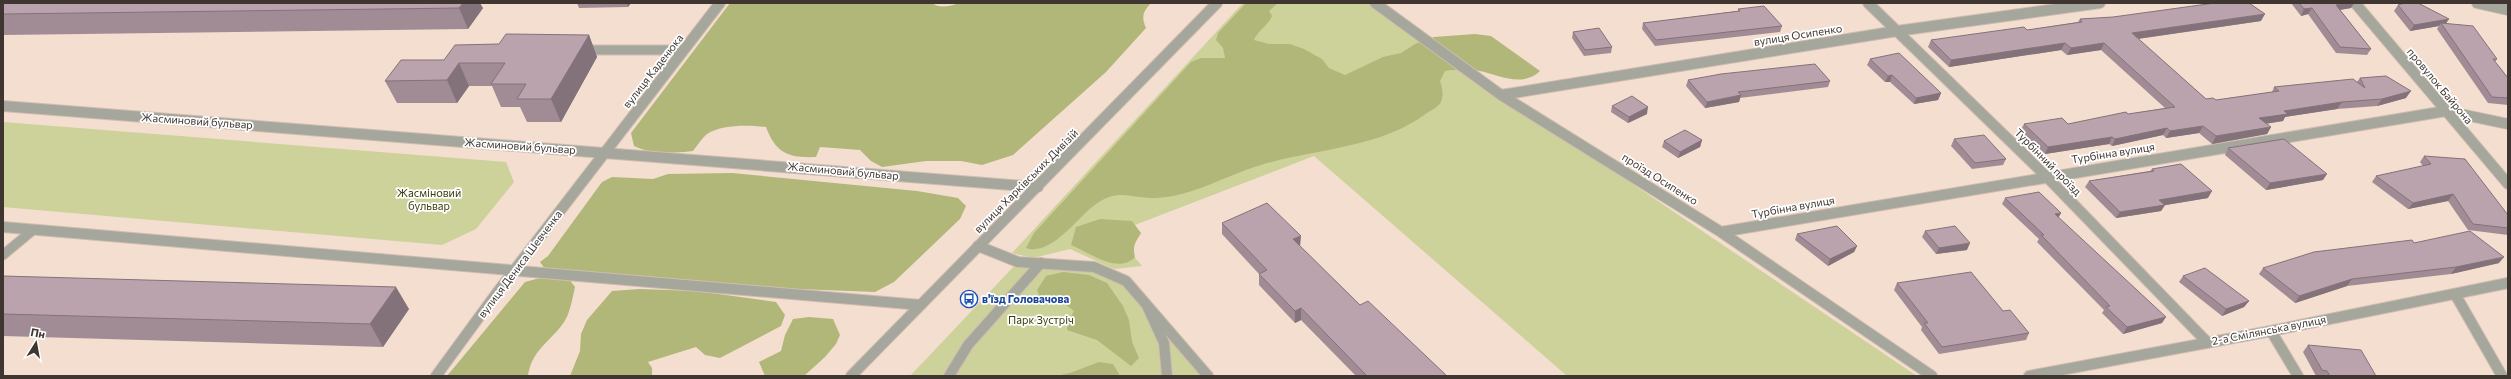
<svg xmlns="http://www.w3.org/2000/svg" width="2511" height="379" font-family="Commissioner,sans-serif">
	<rect width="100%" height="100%" fill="#f4ded0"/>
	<path fill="#ccd29a" d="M 1243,3 L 1368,3 L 1526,112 L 1917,376 L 1567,376 L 1314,156 L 1114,233 L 1142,266 L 1114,269 L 1070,249 L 1033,258 L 1012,253 Z
		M 3,122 L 506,162 L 514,182 L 476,229 L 442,245 L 3,207 Z
		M 1018,262 L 1094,267 L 1126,281 L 1208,376 L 910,376 Z"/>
	<path fill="#b0b779" d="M 730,3 L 932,3 C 939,9 951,6 959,3 L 1151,3 C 1143,12 1141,16 1146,28 L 1106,72 L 1013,155 L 982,165 L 961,161 L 926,161 L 882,167 L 871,161 L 860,150 L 820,147 L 816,157 C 789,158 776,154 766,127 C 748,125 723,124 707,134 C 702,138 697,146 693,151 C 672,153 653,155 634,146 L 631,133 Z
		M 1246,3 L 1278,3 L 1269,11 L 1272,16 C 1268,26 1258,30 1254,40 L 1269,44 L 1290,44 L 1304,49 L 1322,59 L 1329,68 L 1345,75 L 1383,57 L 1401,53 L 1415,44 L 1434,37 L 1475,34 L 1491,36 L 1540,71 C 1522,88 1499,75 1480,71 C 1467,69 1457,69 1445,71 L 1440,81 C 1442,88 1444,94 1441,102 C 1439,106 1432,110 1427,113 C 1379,149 1316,148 1261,165 C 1226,175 1192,197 1155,198 C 1126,198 1118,187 1092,207 C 1075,221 1050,256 1026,248 L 1034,233 L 1191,62 L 1201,58 L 1225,58 L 1223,48 L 1216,40 L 1218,33 Z
		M 732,173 L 917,191 L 958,198 L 966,206 L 960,219 L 894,282 L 875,292 L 771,288 L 545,269 L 540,262 L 548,256 L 602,182 L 612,177 L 653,179 L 668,174 Z
		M 1100,219 L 1132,221 L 1141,233 C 1136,242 1132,245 1135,257 C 1118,275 1089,252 1071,245 L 1076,227 Z
		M 1063,272 L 1089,275 L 1107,283 L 1123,306 L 1129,320 L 1132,342 L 1139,358 L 1131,366 L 1097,340 L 1067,330 L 1068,322 L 1074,311 L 1065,304 L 1040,297 L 1037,290 L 1046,276 Z
		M 540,278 L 569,279 L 575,287 C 572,300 570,315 562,325 C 548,343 531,352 528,376 L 447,376 L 525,282 Z
		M 639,289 L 697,291 L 776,302 L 785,315 L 781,326 L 720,358 L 705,355 L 696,347 L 648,362 L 652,368 L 652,376 L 570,376 L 580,351 L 581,334 L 587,320 L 612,291 Z
		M 809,317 L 833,319 L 840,335 L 836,344 L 825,357 L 804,376 L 765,376 L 759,362 L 781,351 L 785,335 L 793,319 Z
		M 1099,362 L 1113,364 L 1119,374 L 1118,376 L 1056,376 L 1070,373 Z"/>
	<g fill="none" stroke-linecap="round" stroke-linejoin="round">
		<defs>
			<path id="service" d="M 584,50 L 684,50
				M 3,255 L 33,230"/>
			<path id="pedestrian" d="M 1148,308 L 1164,343 L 1167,376
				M 949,376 L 968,345 L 1041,263"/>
			<path id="minor" d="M 1375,3 L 1501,95 L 1721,232 L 1932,376
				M 1868,3 L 2046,176 L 2207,342
				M 2355,3 L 2508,184
				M 2477,3 L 2508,10
				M 1501,95 L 1897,31 L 2100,3
				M 1721,232 L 2446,111 L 2508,124
				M 978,246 L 1018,262 L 1094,267 L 1126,281 L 1208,376
				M 2455,294 L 2502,376
				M 2271,331 L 2298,376
				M 436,376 L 496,294 L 720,3
				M 2029,376 L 2271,331 L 2508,283"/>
			<path id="tertiary" d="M 3,106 L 1038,187
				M 3,227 L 921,305
				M 851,376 L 1217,3"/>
		</defs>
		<use href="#service" stroke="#d0bcb0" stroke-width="11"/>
		<use href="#pedestrian" stroke="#d0bcb0" stroke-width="12"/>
		<use href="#minor" stroke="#d0bcb0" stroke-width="12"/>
		<use href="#tertiary" stroke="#d0bcb0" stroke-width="12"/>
		<use href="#service" stroke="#a5a69c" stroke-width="9"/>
		<use href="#pedestrian" stroke="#a5a69c" stroke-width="10"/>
		<use href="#minor" stroke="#a5a69c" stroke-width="10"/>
		<use href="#tertiary" stroke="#a5a69c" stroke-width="10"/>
	</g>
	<path fill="#a18c96" d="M 3,3 L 483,8 L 468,29 L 3,35 Z
		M 577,3 L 631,3 L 628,7 L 579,8 Z
		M 2291,3 L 2354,3 L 2351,8 L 2340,10 L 2371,49 L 2367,55 L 2336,53 L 2308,14 L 2301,16 Z
		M 2398,5 L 2446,24 L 2497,59 L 2495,62 L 2508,78 L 2508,105 L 2488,103 L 2437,29 L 2439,26 L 2410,31 L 2394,11 Z
		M 1738,9 L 1782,26 L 1780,32 L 1655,46 L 1642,29 L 1643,23 L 1738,11 Z
		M 2080,19 L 2261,21 L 2138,39 L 2206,99 L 2216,100 L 2272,92 L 2274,87 L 2357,82 L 2360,78 L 2406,98 L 2377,106 L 2337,109 L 2285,117 L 2283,121 L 2266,124 L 2271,127 L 2267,134 L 2212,144 L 2199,133 L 2166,138 L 2163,135 L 2112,146 L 2109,144 L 2045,154 L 2020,131 L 2024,124 L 2068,124 L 2165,108 L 2101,50 L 2067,55 L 2061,50 L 1949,67 L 1928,47 L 1931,40 L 2027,30 L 2078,22 Z
		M 1573,32 L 1612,47 L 1611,53 L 1584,56 L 1572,38 Z
		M 589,35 L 597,57 L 561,122 L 527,122 L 520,107 L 501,107 L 492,86 L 469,86 L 457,103 L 397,103 L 385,81 L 444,60 L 499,44 Z
		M 1870,59 L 1941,93 L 1938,100 L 1914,104 L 1890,82 L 1885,82 L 1867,65 Z
		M 1688,80 L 1830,81 L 1828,87 L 1740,98 L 1739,102 L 1705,108 L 1686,86 Z
		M 1612,106 L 1647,114 L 1628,123 L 1611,112 Z
		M 1954,139 L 2006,159 L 2003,165 L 1972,169 L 1951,146 Z
		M 1702,140 L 1700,147 L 1678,158 L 1662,147 L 1664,141 Z
		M 2228,148 L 2323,180 L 2266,190 L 2225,155 Z
		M 2424,156 L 2508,215 L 2508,235 L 2468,230 L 2448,201 L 2408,209 L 2372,182 L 2376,176 L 2423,166 L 2420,162 Z
		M 2152,169 L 2208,198 L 2165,205 L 2161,211 L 2116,218 L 2085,187 L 2089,181 L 2150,171 Z
		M 2005,198 L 2061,213 L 2058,218 L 2162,323 L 2123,334 L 2102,313 L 2104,310 L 2037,242 L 2039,239 L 2002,204 Z
		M 1222,223 L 1300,247 L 1360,305 L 1447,376 L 1356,376 L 1301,320 L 1295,323 L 1259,285 L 1259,274 L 1222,234 Z
		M 1925,231 L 1967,250 L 1936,254 L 1922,237 Z
		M 1797,234 L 1857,246 L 1854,252 L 1828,266 L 1795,240 Z
		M 2414,243 L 2499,263 L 2451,274 L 2347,286 L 2295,303 L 2259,274 L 2263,268 Z
		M 3,276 L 409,309 L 383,347 L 3,336 Z
		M 2183,276 L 2249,301 L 2244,307 L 2222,316 L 2179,282 Z
		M 1897,283 L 2003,311 L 2029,333 L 2026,340 L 1939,354 L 1921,330 L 1922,327 L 1894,290 Z
		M 2308,345 L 2376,376 L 2316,376 L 2303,352 Z"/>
	<path fill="#83727a" d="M 463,3 L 480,3 L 483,8 L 468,29 L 459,8 Z
		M 627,3 L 631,3 L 628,7 Z
		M 2350,3 L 2354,3 L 2351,8 L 2332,11 L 2336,5 Z
		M 2312,8 L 2308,14 L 2301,16 L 2304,9 Z
		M 2265,14 L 2261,21 L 2129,40 L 2132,33 Z
		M 2449,19 L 2445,25 L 2441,23 L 2439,26 L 2410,31 L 2414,25 Z
		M 589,35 L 597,57 L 561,122 L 551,99 Z
		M 2065,43 L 2061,50 L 1949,67 L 1951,60 Z
		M 2104,43 L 2101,50 L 2067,55 L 2071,48 Z
		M 459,63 L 469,86 L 457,103 L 447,80 Z
		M 1892,75 L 1890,82 L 1885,82 L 1888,76 Z
		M 2411,91 L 2406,98 L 2377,106 L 2382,99 Z
		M 1941,93 L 1938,100 L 1914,104 L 1916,98 Z
		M 1741,95 L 1739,102 L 1705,108 L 1707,102 Z
		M 2342,102 L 2337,109 L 2285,117 L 2283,121 L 2255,125 L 2259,118 L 2284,111 Z
		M 1648,107 L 1647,114 L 1628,123 L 1629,117 Z
		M 2203,126 L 2199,133 L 2166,138 L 2170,131 Z
		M 2271,127 L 2267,134 L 2212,144 L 2216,136 Z
		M 2167,128 L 2163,135 L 2112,146 L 2115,139 Z
		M 2112,137 L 2109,144 L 2045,154 L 2048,147 Z
		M 1702,140 L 1700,147 L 1678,158 L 1680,152 Z
		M 2327,174 L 2323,180 L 2266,190 L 2270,183 Z
		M 2212,191 L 2208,198 L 2160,206 L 2165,205 L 2161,211 L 2116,218 L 2120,212 L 2159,200 Z
		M 2453,194 L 2448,201 L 2408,209 L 2413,203 Z
		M 2061,213 L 2057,220 L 2055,214 Z
		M 1301,236 L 1300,247 L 1293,239 Z
		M 1970,243 L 1967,250 L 1936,254 L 1939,248 Z
		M 1857,246 L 1854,252 L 1828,266 L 1830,259 Z
		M 2504,257 L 2499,263 L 2451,274 L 2456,267 Z
		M 2352,279 L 2347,286 L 2295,303 L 2299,296 Z
		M 396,287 L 409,309 L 383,347 L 370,324 Z
		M 2249,301 L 2244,307 L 2222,316 L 2226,309 Z
		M 1301,308 L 1301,320 L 1295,323 L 1295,311 Z
		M 2166,317 L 2162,323 L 2123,334 L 2127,327 Z"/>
	<path fill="#bba3ae" stroke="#83727a" d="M 3,3 L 463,3 L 459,8 L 3,14 Z
		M 2215,3 L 2249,3 L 2265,14 L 2132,33 L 2206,99 L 2213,98 L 2216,100 L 2279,91 L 2274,87 L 2353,79 L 2365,88 L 2360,78 L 2386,76 L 2411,91 L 2382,99 L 2342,102 L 2284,111 L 2288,114 L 2259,118 L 2271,127 L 2216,136 L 2203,126 L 2170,131 L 2167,128 L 2115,139 L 2112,137 L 2048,147 L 2024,124 L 2062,118 L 2068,124 L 2126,112 L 2128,114 L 2175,107 L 2104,43 L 2071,48 L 2065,43 L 1951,60 L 1931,40 L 2024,27 L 2027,30 L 2082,22 L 2080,19 L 2113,17 Z
		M 2299,3 L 2350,3 L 2336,5 L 2371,49 L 2340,47 L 2312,8 L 2304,9 Z
		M 2405,3 L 2418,3 L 2449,19 L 2414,25 L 2398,5 Z
		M 1764,6 L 1782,26 L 1656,40 L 1643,23 L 1740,11 L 1738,9 Z
		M 2441,23 L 2473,26 L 2497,59 L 2493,59 L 2508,78 L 2508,98 L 2492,97 Z
		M 1599,28 L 1612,47 L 1585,50 L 1573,32 Z
		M 506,34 L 589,35 L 551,99 L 517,99 L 526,84 L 491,84 L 505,63 L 459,63 L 447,80 L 385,81 L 401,60 L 444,60 L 455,45 L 499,44 Z
		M 1899,53 L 1941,93 L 1916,98 L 1892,75 L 1888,76 L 1870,59 Z
		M 1815,64 L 1830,81 L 1738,92 L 1741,95 L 1707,102 L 1688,80 L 1721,74 Z
		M 1632,96 L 1648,107 L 1629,117 L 1612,106 Z
		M 1685,130 L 1702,140 L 1680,152 L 1664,141 Z
		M 1984,135 L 2006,159 L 1975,163 L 1954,139 Z
		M 2284,139 L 2327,174 L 2270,183 L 2228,148 Z
		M 2424,156 L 2465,159 L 2508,215 L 2508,228 L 2473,224 L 2453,194 L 2413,203 L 2376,176 L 2431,164 Z
		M 2181,164 L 2212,191 L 2159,200 L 2165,205 L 2120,212 L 2089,181 L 2154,171 L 2152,169 Z
		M 2039,192 L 2061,213 L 2055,214 L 2166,317 L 2127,327 L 2106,307 L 2110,306 L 2041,235 L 2044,235 L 2005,198 Z
		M 1267,203 L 1301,236 L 1293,239 L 1360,305 L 1368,301 L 1447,376 L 1367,376 L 1301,308 L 1295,311 L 1259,274 L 1267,270 L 1222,223 Z
		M 1837,226 L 1857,246 L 1830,259 L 1797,234 Z
		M 1955,226 L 1970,243 L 1939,248 L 1925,231 Z
		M 2470,231 L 2504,257 L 2456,267 L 2352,279 L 2299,296 L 2263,268 L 2314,252 L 2412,240 L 2414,243 Z
		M 2205,268 L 2249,301 L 2226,309 L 2183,276 Z
		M 1971,272 L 2003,311 L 2010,310 L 2029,333 L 1942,347 L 1924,323 L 1928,323 L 1897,283 Z
		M 3,276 L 396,287 L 370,324 L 3,314 Z
		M 2308,345 L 2361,350 L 2376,376 L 2330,376 L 2327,371 L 2322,370 Z"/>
	<defs>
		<symbol id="bus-ring" viewBox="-11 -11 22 22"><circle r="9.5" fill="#fff" stroke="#1a4fb4" stroke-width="1.5"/><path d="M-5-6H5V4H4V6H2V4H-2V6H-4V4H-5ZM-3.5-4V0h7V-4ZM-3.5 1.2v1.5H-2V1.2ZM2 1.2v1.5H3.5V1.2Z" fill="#1a4fb4"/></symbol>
	</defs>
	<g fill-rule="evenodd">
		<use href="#bus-ring" x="959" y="289" width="20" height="20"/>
	</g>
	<g text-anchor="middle" stroke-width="3.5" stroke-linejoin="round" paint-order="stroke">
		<g font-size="11" fill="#3f3631" stroke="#fff">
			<text transform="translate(1798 35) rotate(-9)" y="4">вулиця Осипенко</text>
			<text transform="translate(653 71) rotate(-52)" y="4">вулиця Каденюка</text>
			<text transform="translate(2440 86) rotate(50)" y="4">провулок Байрона</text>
			<text transform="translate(197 121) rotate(4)" y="4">Жасминовий бульвар</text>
			<text transform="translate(520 146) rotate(4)" y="4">Жасминовий бульвар</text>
			<text transform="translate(2113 153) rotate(-9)" y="4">Турбінна вулиця</text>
			<text transform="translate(2048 162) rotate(45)" y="4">Турбінний проїзд</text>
			<text transform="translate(843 171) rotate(5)" y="4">Жасминовий бульвар</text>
			<text transform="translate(1660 179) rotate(32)" y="4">проїзд Осипенко</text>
			<text transform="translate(1026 181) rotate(-45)" y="4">вулиця Харківських Дивізій</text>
			<text transform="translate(1793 207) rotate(-10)" y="4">Турбінна вулиця</text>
			<text transform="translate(520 264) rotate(-53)" y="4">вулиця Дениса Шевченка</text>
			<text transform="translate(2269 330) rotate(-11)" y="4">2-а Смілянська вулиця</text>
		</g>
		<g font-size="11" fill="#383b0a" stroke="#fff">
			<text x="429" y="197">Жасміновий<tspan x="429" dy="13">бульвар</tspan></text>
			<text x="1041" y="324">Парк Зустріч</text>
		</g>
		<g font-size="11" font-weight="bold" fill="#164399" stroke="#fff" text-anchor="start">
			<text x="982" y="303">в'їзд Головачова</text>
		</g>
	</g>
	<rect width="2511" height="379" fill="none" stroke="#3f3631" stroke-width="8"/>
	<g transform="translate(36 343) rotate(11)" stroke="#ffffff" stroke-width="3" paint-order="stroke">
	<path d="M0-3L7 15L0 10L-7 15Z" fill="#3f3631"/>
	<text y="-6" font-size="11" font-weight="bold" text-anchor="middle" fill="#3f3631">Пн</text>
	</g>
</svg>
